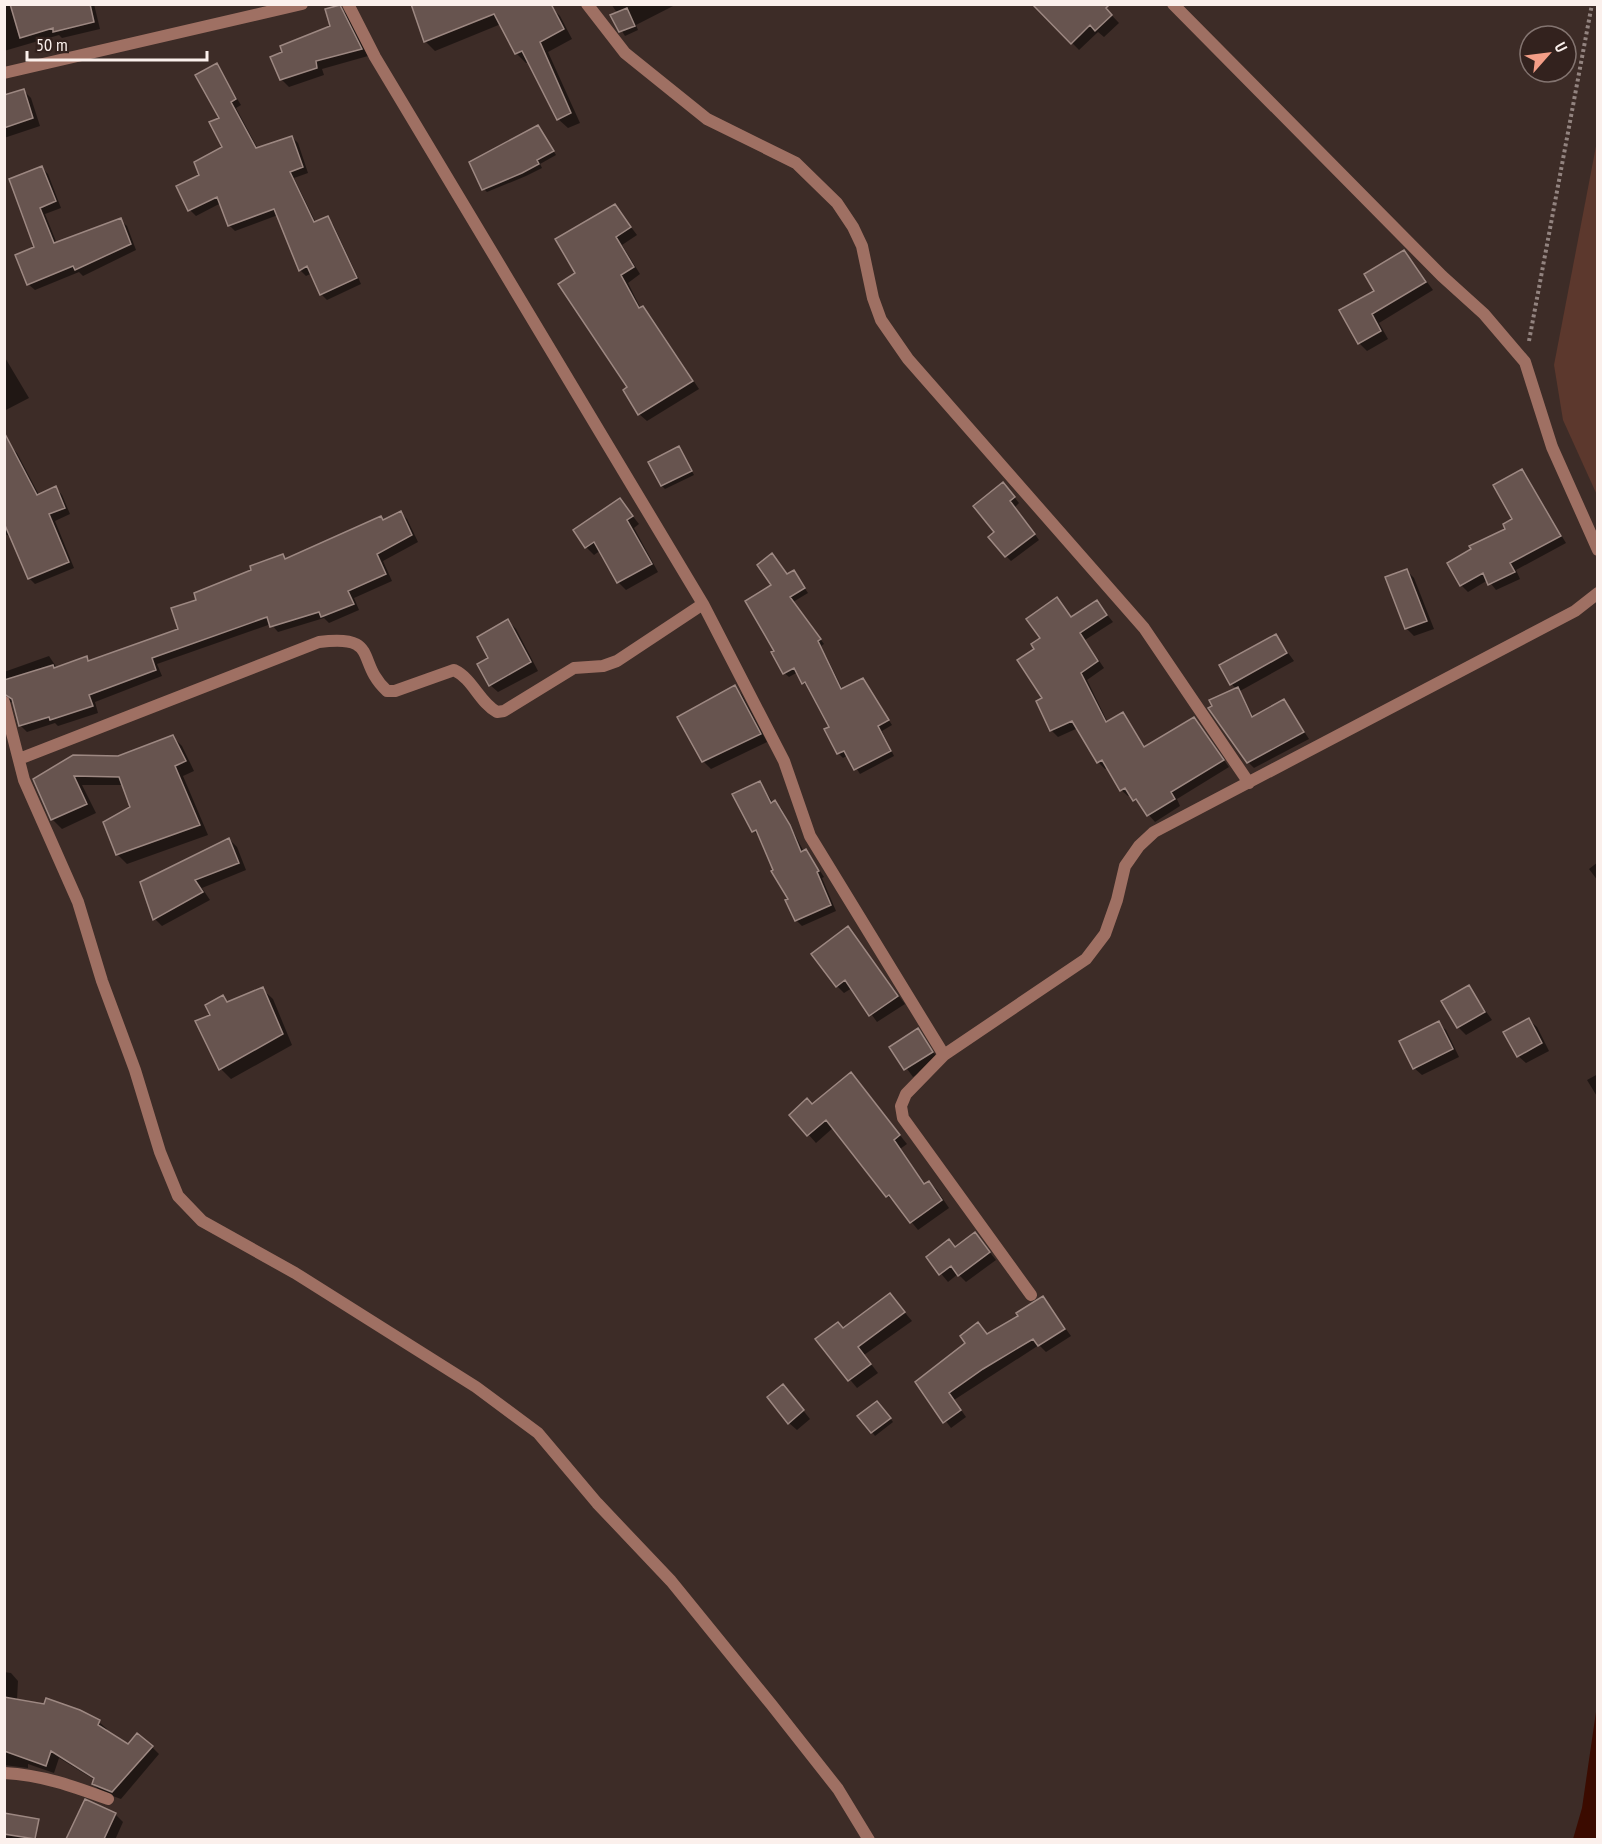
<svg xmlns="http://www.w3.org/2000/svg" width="1602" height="1844" font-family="'PT Sans Narrow',sans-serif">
	<rect width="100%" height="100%" fill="#3d2c27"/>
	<path fill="#5c382d" d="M 1597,141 L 1598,495 L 1597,495 L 1563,420 L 1554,365 Z"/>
	<path fill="#3b0b00" d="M 1597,1705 L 1597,1839 L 1573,1839 L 1582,1808 Z"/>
	<path fill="#0007" d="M 4,4 L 94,4 L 100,29 L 62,38 L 59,35 L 4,51 Z
		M 412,4 L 550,6 L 560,16 L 572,39 L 548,52 L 580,123 L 568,128 L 558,119 L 529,62 L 526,63 L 517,54 L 501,24 L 435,51 L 425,41 Z
		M 611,4 L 677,4 L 636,25 L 638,30 L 625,36 L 612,16 L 618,14 Z
		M 1034,4 L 1101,4 L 1119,23 L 1104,37 L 1098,32 L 1079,50 Z
		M 339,7 L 347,14 L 368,56 L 322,69 L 324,75 L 289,87 L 281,79 L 284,53 L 331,27 Z
		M 216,65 L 241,105 L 236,108 L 258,149 L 292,137 L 298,143 L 308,173 L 294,178 L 316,223 L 327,218 L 333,224 L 361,284 L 327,300 L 321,294 L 312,273 L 306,276 L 300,270 L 278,215 L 235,231 L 229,225 L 221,203 L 196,216 L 190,210 L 178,187 L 201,176 L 224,147 Z
		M 23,90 L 31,98 L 40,126 L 4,138 L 4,97 Z
		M 538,127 L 556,155 L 540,164 L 542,168 L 526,176 L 487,192 L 484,189 Z
		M 42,168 L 48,174 L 61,208 L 45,214 L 57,244 L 120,220 L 127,226 L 136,250 L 83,276 L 79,272 L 35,290 L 28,284 L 36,248 Z
		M 615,206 L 637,235 L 622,245 L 640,274 L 628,283 L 641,309 L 650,315 L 699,389 L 647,421 L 639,414 L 577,273 Z
		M 1404,251 L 1433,290 L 1379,323 L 1388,339 L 1367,351 L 1359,343 L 1376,291 Z
		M 4,356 L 29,398 L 4,411 Z
		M 10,446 L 17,453 L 39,495 L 56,488 L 62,495 L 70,514 L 55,521 L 74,568 L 35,584 L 29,578 L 13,539 L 4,533 L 4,449 Z
		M 679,447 L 694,475 L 665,489 L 662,486 Z
		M 1521,470 L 1566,543 L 1516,570 L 1520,579 L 1496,590 L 1488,580 L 1468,592 L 1461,585 L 1514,520 Z
		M 1008,489 L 1019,503 L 1015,507 L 1039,540 L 1011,561 L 1006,556 L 996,532 Z
		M 620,500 L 639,524 L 634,528 L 658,572 L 626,590 L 618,582 L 601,550 L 594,555 L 586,547 Z
		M 401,513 L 407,519 L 418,542 L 383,561 L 392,581 L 354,598 L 359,610 L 329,623 L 324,618 L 278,632 L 271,624 L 157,664 L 162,676 L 95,702 L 98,713 L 58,726 L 55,723 L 27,732 L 20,725 L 13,702 L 4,703 L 4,672 L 49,656 L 57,668 L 86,658 L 90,662 L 180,630 L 198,600 L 283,556 L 287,560 L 381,518 L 384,521 Z
		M 1406,570 L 1414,578 L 1434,629 L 1414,636 L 1407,629 L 1387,578 Z
		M 794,572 L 808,593 L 793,602 L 824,644 L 821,646 L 843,690 L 862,679 L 892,725 L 882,731 L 894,756 L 860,774 L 848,755 L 843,758 L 838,753 L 831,727 L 809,687 L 803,683 L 798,672 L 789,677 L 784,673 L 776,651 L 788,576 Z
		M 1057,599 L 1072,618 L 1097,602 L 1113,622 L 1085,640 L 1104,668 L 1087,680 L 1108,723 L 1123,714 L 1146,748 L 1194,719 L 1229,767 L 1177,799 L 1180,806 L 1155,822 L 1131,795 L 1128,796 L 1121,790 L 1108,767 L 1105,769 L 1098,762 L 1078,728 L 1058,737 L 1051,730 L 1036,649 Z
		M 508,621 L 516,629 L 538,671 L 498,692 L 490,685 Z
		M 1276,636 L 1294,661 L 1240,691 L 1254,718 L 1284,701 L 1309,739 L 1254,768 L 1248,762 L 1237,689 L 1231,684 Z
		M 735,687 L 742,695 L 767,742 L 711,769 L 704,762 L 679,718 Z
		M 173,737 L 182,746 L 194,771 L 183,776 L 208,835 L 127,864 L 117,854 L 131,808 L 123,785 L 82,785 L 96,813 L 62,829 L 52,819 L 35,780 L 118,757 Z
		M 760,782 L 773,803 L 775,802 L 781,808 L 804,852 L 811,857 L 824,877 L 822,878 L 836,911 L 802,926 L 796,920 L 790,899 L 760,836 L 753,831 Z
		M 229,839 L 237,847 L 246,870 L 202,888 L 210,900 L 162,926 L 155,919 Z
		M 1598,862 L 1598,881 L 1589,869 Z
		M 848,928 L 905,1004 L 877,1022 L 852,988 L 844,993 L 837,986 Z
		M 1469,987 L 1492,1020 L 1466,1035 L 1458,1027 Z
		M 262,989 L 273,999 L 292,1045 L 231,1079 L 221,1069 L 212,1016 L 223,997 L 229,1003 Z
		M 1529,1020 L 1537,1027 L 1549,1051 L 1526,1063 L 1518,1056 Z
		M 1438,1023 L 1446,1030 L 1459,1057 L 1422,1075 L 1414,1068 Z
		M 918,1030 L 939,1060 L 913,1077 L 891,1047 Z
		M 851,1074 L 907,1144 L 900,1149 L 926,1185 L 929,1182 L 937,1190 L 949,1208 L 918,1230 L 896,1203 L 887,1196 L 834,1127 L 816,1143 L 791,1115 L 812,1106 Z
		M 1598,1074 L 1598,1098 L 1587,1080 Z
		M 975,1234 L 996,1260 L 966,1282 L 958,1274 L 948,1282 L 928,1258 L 949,1241 L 956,1248 Z
		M 890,1295 L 912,1321 L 864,1355 L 878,1373 L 857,1388 L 817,1340 L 843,1330 Z
		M 1043,1298 L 1071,1336 L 1046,1352 L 1039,1345 L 954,1400 L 966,1417 L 951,1428 L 917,1382 L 1020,1316 Z
		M 790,1394 L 810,1419 L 797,1430 L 789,1423 Z
		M 881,1406 L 893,1422 L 875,1436 L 872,1432 Z
		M 4,1672 L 11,1673 L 18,1681 L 17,1700 L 99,1722 L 107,1729 L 106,1732 L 128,1746 L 152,1747 L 159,1754 L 121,1799 L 101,1792 L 93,1784 L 95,1780 L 59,1758 L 54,1773 L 28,1764 L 28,1768 L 4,1765 Z
		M 85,1801 L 115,1814 L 123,1822 L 115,1840 L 68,1840 Z
		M 4,1814 L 37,1826 L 36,1840 L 4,1840 Z"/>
	<path fill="#67544f" stroke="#9d8882" stroke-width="1.5" d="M 10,4 L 90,4 L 94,22 L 53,32 L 53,28 L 20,38 Z
		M 411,4 L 551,4 L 564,29 L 540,42 L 571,113 L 557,120 L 522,51 L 515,54 L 494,14 L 424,42 Z
		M 1032,4 L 1110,4 L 1106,8 L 1112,15 L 1095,31 L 1090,25 L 1071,44 Z
		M 340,5 L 362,49 L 316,61 L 317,68 L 280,80 L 270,57 L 282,52 L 280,46 L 330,26 L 325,9 Z
		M 627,8 L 635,26 L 619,32 L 610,15 Z
		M 217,63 L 236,99 L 231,102 L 256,148 L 292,136 L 303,167 L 290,172 L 314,222 L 328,216 L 357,278 L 320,295 L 307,266 L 299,271 L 274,209 L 228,226 L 217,197 L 188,211 L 176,186 L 199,175 L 194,162 L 222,147 L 209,122 L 219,118 L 195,75 Z
		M 24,89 L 33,118 L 4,128 L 4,95 Z
		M 538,125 L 554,151 L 537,160 L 539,164 L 522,173 L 482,190 L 469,162 Z
		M 42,166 L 56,201 L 40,208 L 54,243 L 121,218 L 131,244 L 75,270 L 73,266 L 27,285 L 15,255 L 34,247 L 9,179 Z
		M 615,204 L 631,227 L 616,237 L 634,267 L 621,275 L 639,308 L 643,306 L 693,381 L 638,415 L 623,390 L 627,387 L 558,284 L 575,273 L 555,239 Z
		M 1404,250 L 1426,282 L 1372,314 L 1381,331 L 1358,344 L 1339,310 L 1374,291 L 1364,274 Z
		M 4,432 L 37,495 L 56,486 L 65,508 L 49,514 L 69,562 L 28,579 L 4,523 Z
		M 679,446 L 692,471 L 661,486 L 648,462 Z
		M 1522,469 L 1561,536 L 1510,563 L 1515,572 L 1488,585 L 1483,573 L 1460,586 L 1447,563 L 1471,549 L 1469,546 L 1505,529 L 1503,524 L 1512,519 L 1493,485 Z
		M 1003,482 L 1015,497 L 1010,501 L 1035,534 L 1005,557 L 988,537 L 994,532 L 973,506 Z
		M 620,498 L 633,516 L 627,520 L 652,564 L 617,583 L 594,542 L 585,548 L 573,530 Z
		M 401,511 L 412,535 L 377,554 L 386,574 L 348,591 L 354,604 L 321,617 L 319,612 L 270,627 L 267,617 L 152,658 L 156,670 L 89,695 L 93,706 L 50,720 L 49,717 L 19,726 L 12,699 L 4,694 L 4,680 L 53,665 L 54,668 L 87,656 L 88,661 L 178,629 L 171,608 L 196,600 L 194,593 L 251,570 L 250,566 L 283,554 L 285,559 L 381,516 L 383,520 Z
		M 772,553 L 787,574 L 794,570 L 805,588 L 790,597 L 821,639 L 818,641 L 841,689 L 863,678 L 889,720 L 878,726 L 891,751 L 854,770 L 844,751 L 837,754 L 824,729 L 829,727 L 805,682 L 802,684 L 794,668 L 783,674 L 771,652 L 774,651 L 745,601 L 771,585 L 757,565 Z
		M 1407,569 L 1427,621 L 1405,629 L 1385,577 Z
		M 1057,597 L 1071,617 L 1097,600 L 1107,615 L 1080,633 L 1098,661 L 1081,673 L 1106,722 L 1123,712 L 1144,747 L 1194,717 L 1224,760 L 1171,792 L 1175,799 L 1147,816 L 1136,799 L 1133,801 L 1125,788 L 1120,791 L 1102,760 L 1097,763 L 1072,721 L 1050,731 L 1036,701 L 1042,698 L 1017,660 L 1034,649 L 1031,644 L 1040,638 L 1026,619 Z
		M 508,619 L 531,662 L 489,686 L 477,664 L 488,658 L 477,637 Z
		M 1276,634 L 1287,653 L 1230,685 L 1219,665 Z
		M 735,685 L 761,734 L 702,762 L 677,717 Z
		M 1238,687 L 1252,717 L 1284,699 L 1304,732 L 1247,763 L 1208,708 L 1212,706 L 1209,700 Z
		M 173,735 L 186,761 L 175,766 L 200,825 L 116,855 L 103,822 L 130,807 L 119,777 L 74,776 L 87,804 L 51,820 L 33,779 L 73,755 L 118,756 Z
		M 760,781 L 771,803 L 775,800 L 790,825 L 801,852 L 806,849 L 819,871 L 817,872 L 831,905 L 795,921 L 785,900 L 788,899 L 771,871 L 773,870 L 756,830 L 752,832 L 732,794 Z
		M 229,838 L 239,863 L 195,880 L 203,892 L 153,920 L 140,882 Z
		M 848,926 L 898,996 L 869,1016 L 845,980 L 836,987 L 811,954 Z
		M 1469,985 L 1485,1012 L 1457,1028 L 1441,1001 Z
		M 263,987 L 283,1034 L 219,1070 L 195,1021 L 210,1015 L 205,1005 L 223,995 L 227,1002 Z
		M 1529,1018 L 1542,1043 L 1517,1057 L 1503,1032 Z
		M 1439,1021 L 1453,1049 L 1413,1069 L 1399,1041 Z
		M 918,1028 L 933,1052 L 904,1070 L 889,1047 Z
		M 851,1072 L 900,1135 L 894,1140 L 924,1184 L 929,1181 L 942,1200 L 910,1223 L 889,1195 L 886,1197 L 826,1120 L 807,1136 L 789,1115 L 807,1098 L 812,1104 Z
		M 975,1232 L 990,1252 L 958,1276 L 951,1266 L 939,1275 L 926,1257 L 949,1239 L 955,1247 Z
		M 890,1293 L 905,1312 L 858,1347 L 871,1364 L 848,1381 L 815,1339 L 838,1322 L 843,1328 Z
		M 1043,1296 L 1065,1329 L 1038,1346 L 1033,1339 L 983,1369 L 949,1393 L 961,1410 L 943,1423 L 915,1382 L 965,1343 L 960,1336 L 978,1322 L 987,1334 L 1018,1316 L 1016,1313 Z
		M 783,1384 L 804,1410 L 788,1424 L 767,1397 Z
		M 877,1401 L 891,1418 L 871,1433 L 857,1416 Z
		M 4,1697 L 44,1704 L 46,1698 L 80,1710 L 100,1720 L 98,1725 L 128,1744 L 137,1733 L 153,1746 L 112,1792 L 92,1784 L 94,1778 L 51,1751 L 46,1766 L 4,1751 Z
		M 85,1799 L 116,1813 L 104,1839 L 66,1839 Z
		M 4,1813 L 39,1819 L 35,1839 L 4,1834 Z"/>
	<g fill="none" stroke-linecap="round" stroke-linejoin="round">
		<path stroke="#938480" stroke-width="4" stroke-dasharray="3 3" stroke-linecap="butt" d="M 1529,341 L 1592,4"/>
		<path stroke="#9f7063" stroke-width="12" d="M 348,4 L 375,57 L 703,604 L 784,761 L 810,836 L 944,1055
			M 587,4 L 625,53 L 707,119 L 796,163 L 837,203 L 853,227 L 862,246 L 873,298 L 881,320 L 908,359 L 1144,628 L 1249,783
			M 1173,4 L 1442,276 L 1484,314 L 1525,362 L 1552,447 L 1598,550
			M 4,73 L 302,4
			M 4,702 L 24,780 L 78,902 L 102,981 L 135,1070 L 160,1152 L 178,1196 L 202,1221 L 295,1273 L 476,1387 L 538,1433 L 597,1503 L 671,1581 L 771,1704 L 838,1789 L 869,1840
			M 19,759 L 319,642 C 381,634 355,662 387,691 L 395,691 L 454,670 C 473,679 479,702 497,712 L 504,711 L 574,668 L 603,666 L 617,661 L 703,604
			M 1031,1295 L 903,1118 L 901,1106 L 906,1094 L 944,1055 L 1086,959 L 1105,934 L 1117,900 L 1125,866 L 1139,846 L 1154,832 L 1575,611 L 1598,593
			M 4,1773 C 42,1775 73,1786 108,1799"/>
	</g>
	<rect width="1602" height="1844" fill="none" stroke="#fbf0ec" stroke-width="12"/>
	<g transform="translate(1548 54) rotate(62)"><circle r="28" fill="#33221e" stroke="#837470" stroke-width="1.5"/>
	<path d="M0-4.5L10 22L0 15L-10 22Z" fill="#f49e87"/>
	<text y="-9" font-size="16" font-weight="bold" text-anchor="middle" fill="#fbf0ec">U</text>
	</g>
	<path d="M27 51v9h180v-9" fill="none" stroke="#fbf0ec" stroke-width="3"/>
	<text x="36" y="51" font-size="18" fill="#fbf0ec" stroke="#33221e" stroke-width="4.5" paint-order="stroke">50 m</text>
</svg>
